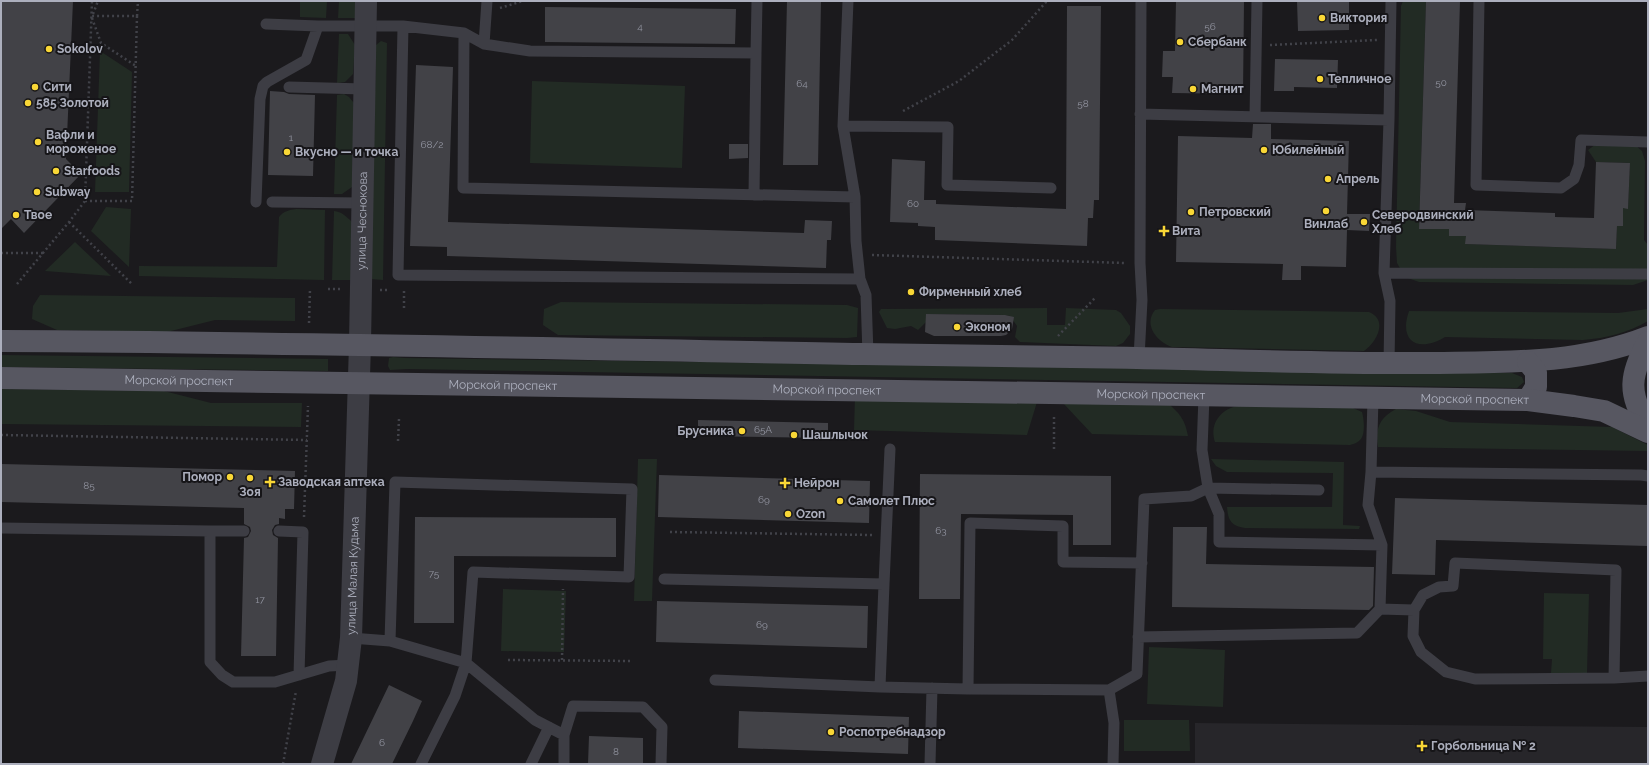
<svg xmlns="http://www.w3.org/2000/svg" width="1649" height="765" font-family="Raleway,sans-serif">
	<rect width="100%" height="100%" fill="#1b1a1d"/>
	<path fill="#27262a" d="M 1195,723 L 1648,727 L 1648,764 L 1195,764 Z"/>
	<path fill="#222b24" d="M 300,1 L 327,1 L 326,18 L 300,17 Z
		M 339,1 L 356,1 L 355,18 L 338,18 Z
		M 1403,1 L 1426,1 L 1419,228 L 1449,229 L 1449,236 L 1466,236 L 1466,244 L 1616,249 L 1617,226 L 1623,226 L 1623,208 L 1628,208 L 1630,163 L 1596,162 L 1588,150 L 1596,144 L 1634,144 L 1642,151 L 1645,161 L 1644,240 L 1648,245 L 1648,280 L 1633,285 L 1419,282 L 1405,277 L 1397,263 L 1396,247 L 1401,6 Z
		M 339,34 L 348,34 L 355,45 L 353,74 L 345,82 L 337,83 Z
		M 381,41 L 387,43 L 383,280 L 371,279 L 376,45 Z
		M 100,51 L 132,72 L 129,192 L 95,192 Z
		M 532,81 L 685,86 L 682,168 L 530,163 Z
		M 344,94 L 349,97 L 354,103 L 352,187 L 342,194 L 334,194 L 337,95 Z
		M 106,207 L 131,209 L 129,267 L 91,231 Z
		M 296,209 L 325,210 L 324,280 L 139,276 L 139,266 L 277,267 L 279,217 C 284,211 289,210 296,209 Z
		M 334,211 C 342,212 346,216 352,222 L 353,280 L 332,280 Z
		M 75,242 L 111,276 L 45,271 Z
		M 40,295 L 295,298 L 295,321 L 215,320 L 167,332 L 57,330 L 32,319 L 33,306 Z
		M 561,302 L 847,305 L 858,308 L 857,337 L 847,338 L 558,335 L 543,325 L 544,309 Z
		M 1047,308 L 1047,325 L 1065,325 L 1066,308 L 1116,310 L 1121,313 L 1130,326 L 1130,334 L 1123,343 L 1116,346 L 1020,342 L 1015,337 L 1017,326 L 1010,316 L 1005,315 L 929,314 L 926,322 L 918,330 L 911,326 L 895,329 L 887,328 L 879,312 L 881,309 Z
		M 1160,309 L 1369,312 C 1389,320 1376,343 1364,351 L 1172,347 C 1157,342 1143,325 1155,310 Z
		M 1648,309 L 1648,321 C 1627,333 1607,338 1583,340 L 1445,337 C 1419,353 1398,342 1409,311 L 1618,313 Z
		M 1,355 L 328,359 L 328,371 L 1,367 Z
		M 393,357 L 405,358 L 1512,373 L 1522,377 L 1524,382 L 1517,388 L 407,369 L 390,370 L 388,366 L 389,358 Z
		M 1,389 L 164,391 L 211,403 L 302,403 L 301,427 L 1,424 Z
		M 855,396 L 1037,402 L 1027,435 L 854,430 Z
		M 1063,403 L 1169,404 C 1181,415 1185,420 1188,436 L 1092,434 Z
		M 1238,406 L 1353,408 L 1362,412 C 1364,419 1366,436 1359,441 C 1357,443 1353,444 1350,445 L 1215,442 C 1209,425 1220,409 1238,406 Z
		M 1396,409 L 1416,411 L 1450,422 L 1612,427 L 1648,445 L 1648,451 L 1378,447 C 1375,429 1379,418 1396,409 Z
		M 638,459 L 657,459 L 652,601 L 634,601 Z
		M 1211,459 L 1344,462 L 1343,525 L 1360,526 L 1359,529 L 1245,528 C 1231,526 1228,520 1227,507 L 1332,507 L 1333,473 L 1227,472 L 1216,466 Z
		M 503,589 L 566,591 L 564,652 L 501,651 Z
		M 1544,593 L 1589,594 L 1587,673 L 1551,673 L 1552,659 L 1543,659 Z
		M 1149,647 L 1225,650 L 1223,707 L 1147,704 Z
		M 1124,720 L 1189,720 L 1190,751 L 1124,751 Z"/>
	<path fill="#424247" d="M 1,1 L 73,1 L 66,159 L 81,174 L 24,233 L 11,219 L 1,229 Z
		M 787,1 L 821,1 L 818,165 L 783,165 Z
		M 1176,1 L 1244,1 L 1243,94 L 1172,93 L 1173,77 L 1162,77 L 1163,51 L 1175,51 Z
		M 1297,1 L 1349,1 L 1349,30 L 1298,31 Z
		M 1426,1 L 1460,1 L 1454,203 L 1466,203 L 1465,210 L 1555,213 L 1555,217 L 1594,218 L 1596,162 L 1630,163 L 1628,209 L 1623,208 L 1623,226 L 1617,226 L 1616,249 L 1465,244 L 1466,236 L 1449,236 L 1449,229 L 1419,229 Z
		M 1067,6 L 1101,6 L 1099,200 L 1094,200 L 1093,218 L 1088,218 L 1087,246 L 935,240 L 935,227 L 918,226 L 918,223 L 890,222 L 892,159 L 925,161 L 924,200 L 936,200 L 936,204 L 1066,209 Z
		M 545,7 L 736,9 L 735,44 L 545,42 Z
		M 1275,59 L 1338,60 L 1337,88 L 1294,87 L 1294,91 L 1274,91 Z
		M 416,65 L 453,67 L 448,222 L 804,233 L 805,220 L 832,221 L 831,240 L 827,240 L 826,268 L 447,256 L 447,247 L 410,246 Z
		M 270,91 L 284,92 L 289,94 L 315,95 L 313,176 L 268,175 Z
		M 1253,124 L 1271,124 L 1271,139 L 1349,141 L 1347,214 L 1370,214 L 1369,231 L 1347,230 L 1346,267 L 1301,266 L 1301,280 L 1282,280 L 1283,264 L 1176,262 L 1178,136 L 1252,138 Z
		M 729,144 L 748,144 L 748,158 L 729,159 Z
		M 926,314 L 1005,315 L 1014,317 L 1012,329 L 1006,335 L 1001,336 L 934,336 L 925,332 Z
		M 698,420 L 828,423 L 828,438 L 698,436 Z
		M 1,464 L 295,471 L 294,509 L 285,509 L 285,519 L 279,518 L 279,524 L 275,525 L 272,530 L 273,535 L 278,538 L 276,656 L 241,656 L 244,538 L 248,537 L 251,531 L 250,527 L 244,524 L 244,508 L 1,502 Z
		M 920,474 L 1111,476 L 1111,545 L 1073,545 L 1073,515 L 961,514 L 960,599 L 919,599 Z
		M 659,475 L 870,481 L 869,523 L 658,517 Z
		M 1395,498 L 1648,505 L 1648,546 L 1436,540 L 1435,575 L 1392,574 Z
		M 415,517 L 616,518 L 616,557 L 454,556 L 454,623 L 414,623 Z
		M 1173,527 L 1207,527 L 1206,564 L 1374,567 L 1373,606 L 1369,610 L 1172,607 Z
		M 657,601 L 868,606 L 867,648 L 656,642 Z
		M 389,685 L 422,701 L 413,721 L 392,764 L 351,764 Z
		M 739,711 L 909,717 L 908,754 L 738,748 Z
		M 589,736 L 643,738 L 643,764 L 588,764 Z"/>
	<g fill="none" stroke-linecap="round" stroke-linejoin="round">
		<path stroke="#414249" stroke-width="2.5" stroke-dasharray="2 3" stroke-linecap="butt" d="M 500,8 L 523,1
			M 93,14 L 98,1
			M 137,16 L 138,1
			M 92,18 L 101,43 L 136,66
			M 1270,45 L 1377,40
			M 903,111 L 959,81 L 1012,40 L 1047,1
			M 85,201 L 132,201 L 137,16 L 92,16
			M 69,222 L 133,285
			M 1,253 L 43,253
			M 872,255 L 1125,263
			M 17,284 L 69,222 L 85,201 L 92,1
			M 328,289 L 341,289
			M 380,290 L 388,290
			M 404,308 L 404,291
			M 309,323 L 310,289
			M 1058,336 L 1095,298
			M 1,435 L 307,440
			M 398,441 L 399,419
			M 1054,449 L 1054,414
			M 304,517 L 308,406
			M 670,532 L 872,535
			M 508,660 L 633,661
			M 562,660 L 563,589
			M 283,764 L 296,691"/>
		<path stroke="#3d3d44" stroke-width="11" d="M 848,1 L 843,126 L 855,197 L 856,241 L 860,279 L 866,295 L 868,355
			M 1479,1 L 1476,185 L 1561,188 L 1574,179 L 1579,165 L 1581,140 L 1648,142
			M 266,24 L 318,26 L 403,26 L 464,33 L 484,44 L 530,51 L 756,53 L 754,195
			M 403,26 L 398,275 L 860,279
			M 464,33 L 463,188 L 855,197
			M 484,44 L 487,1
			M 756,53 L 757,1
			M 289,87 L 364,89
			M 1140,114 L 1389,120
			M 1255,117 L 1257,1
			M 843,126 L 948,127 L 947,185 L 1051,188
			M 256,202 L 260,99 L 263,86 L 267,82 L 306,60 L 318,26
			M 272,202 L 362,203
			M 1384,273 L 1648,274
			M 1139,358 L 1142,300 L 1140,263 L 1141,1
			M 1389,364 L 1390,301 L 1384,273 L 1389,120 L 1391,1
			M 1204,396 L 1202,450 L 1208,488 L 1219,514 L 1219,542 L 1382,545
			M 1371,472 L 1373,398
			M 1,528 L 210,531 L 210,662 L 222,675 L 233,682 L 275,682 L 329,666 L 349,665
			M 210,531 L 244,531
			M 279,531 L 303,532 L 299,675
			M 664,579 L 884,584 L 880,687
			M 884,584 L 890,449
			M 1380,609 L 1382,545 L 1368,505 L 1371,472 L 1641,475 L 1648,476
			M 1138,637 L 1357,633 L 1380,609 L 1414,610
			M 351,638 L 390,641 L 466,663 L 535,720 L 564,735
			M 390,641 L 395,482 L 632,489 L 629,577 L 473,572 L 466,663 L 455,696 L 421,764
			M 1614,678 L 1616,570 L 1455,563 L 1453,586 L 1439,587 L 1423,595 L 1414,610 L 1413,636 L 1421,652 L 1446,672 L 1475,679 L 1614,678 L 1648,676
			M 715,680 L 880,687 L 968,689
			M 1109,690 L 1137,674 L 1144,499 L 1191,496 L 1208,488 L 1319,490
			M 531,764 L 549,727
			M 564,764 L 564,735 L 573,706 L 643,707 L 662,727 L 661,764
			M 930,764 L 932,688
			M 1113,764 L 1114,723 L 1109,690 L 968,689 L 970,523 L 1063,526 L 1063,562 L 1142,563"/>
		<path stroke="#3d3d44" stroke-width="22" id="s1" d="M 322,764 L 346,681 L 351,638 L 360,344 L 366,1"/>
		<g stroke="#575761" stroke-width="22">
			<path d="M 1,341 C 289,342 576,349 863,354 C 955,356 1046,356 1137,358 C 1236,360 1336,364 1435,363 C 1508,362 1579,364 1648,337"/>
			<path d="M 1648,342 C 1630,374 1627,394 1648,425"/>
			<path d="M 1528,362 L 1536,372 L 1536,387 L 1528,400"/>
			<path id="s2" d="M 1,378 L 1528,400 L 1574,406 L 1604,411 L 1648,432"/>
		</g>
	</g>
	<g fill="#f9d736" stroke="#161518" stroke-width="1.5">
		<circle cx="1322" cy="18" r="4"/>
		<circle cx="1180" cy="42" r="4"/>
		<circle cx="49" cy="49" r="4"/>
		<circle cx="1320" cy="79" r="4"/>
		<circle cx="35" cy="87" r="4"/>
		<circle cx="1193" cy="89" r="4"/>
		<circle cx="28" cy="103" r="4"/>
		<circle cx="38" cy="142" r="4"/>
		<circle cx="1264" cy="150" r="4"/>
		<circle cx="287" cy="152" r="4"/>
		<circle cx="56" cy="171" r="4"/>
		<circle cx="1328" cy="179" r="4"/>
		<circle cx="37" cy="192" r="4"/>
		<circle cx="1326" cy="211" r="4"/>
		<circle cx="1191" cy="212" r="4"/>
		<circle cx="16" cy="215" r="4"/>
		<circle cx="1364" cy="222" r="4"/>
		<path d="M1162 225h4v4h4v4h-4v4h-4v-4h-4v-4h4z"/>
		<circle cx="911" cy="292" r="4"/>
		<circle cx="957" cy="327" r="4"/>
		<circle cx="742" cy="431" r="4"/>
		<circle cx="794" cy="435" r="4"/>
		<circle cx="230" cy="477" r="4"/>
		<circle cx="250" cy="478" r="4"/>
		<path d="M268 476h4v4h4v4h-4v4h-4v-4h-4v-4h4z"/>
		<path d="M783 477h4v4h4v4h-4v4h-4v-4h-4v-4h4z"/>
		<circle cx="840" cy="501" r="4"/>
		<circle cx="788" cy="514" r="4"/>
		<circle cx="831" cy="732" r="4"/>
		<path d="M1420 740h4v4h4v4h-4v4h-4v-4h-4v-4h4z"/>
	</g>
	<g text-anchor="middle" stroke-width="4" stroke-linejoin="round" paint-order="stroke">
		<g font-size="10" fill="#9294a0">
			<text x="640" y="30">4</text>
			<text x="1210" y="30">56</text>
			<text x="1441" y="86">50</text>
			<text x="802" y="87">64</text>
			<text x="1083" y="107">58</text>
			<text x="291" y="141">1</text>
			<text x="432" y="148">68/2</text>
			<text x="913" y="207">60</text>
			<text x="763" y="433">65А</text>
			<text x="89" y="489">85</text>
			<text x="764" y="503">69</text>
			<text x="941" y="534">63</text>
			<text x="434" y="577">75</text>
			<text x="260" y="603">17</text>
			<text x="762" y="628">69</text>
			<text x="382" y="746">6</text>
			<text x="616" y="755">8</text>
		</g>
		<g font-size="12" font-weight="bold" fill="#acafbd" stroke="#161518" text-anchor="start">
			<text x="1330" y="22">Виктория</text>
			<text x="1188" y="46">Сбербанк</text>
			<text x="57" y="53">Sokolov</text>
			<text x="1328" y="83">Тепличное</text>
			<text x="43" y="91">Сити</text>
			<text x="1201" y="93">Магнит</text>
			<text x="36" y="107">585 Золотой</text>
			<text x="46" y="139">Вафли и<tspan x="46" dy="14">мороженое</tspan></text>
			<text x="1272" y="154">Юбилейный</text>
			<text x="295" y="156">Вкусно — и точка</text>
			<text x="64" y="175">Starfoods</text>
			<text x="1336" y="183">Апрель</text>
			<text x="45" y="196">Subway</text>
			<text x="1199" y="216">Петровский</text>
			<text x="24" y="219">Твое</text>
			<text x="1372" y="219">Северодвинский<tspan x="1372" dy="14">Хлеб</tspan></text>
			<text x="1326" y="228" text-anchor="middle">Винлаб</text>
			<text x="1172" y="235">Вита</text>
			<text x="919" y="296">Фирменный хлеб</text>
			<text x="965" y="331">Эконом</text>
			<text x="734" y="435" text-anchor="end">Брусника</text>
			<text x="802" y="439">Шашлычок</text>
			<text x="222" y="481" text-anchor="end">Помор</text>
			<text x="278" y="486">Заводская аптека</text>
			<text x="794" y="487">Нейрон</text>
			<text x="250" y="496" text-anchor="middle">Зоя</text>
			<text x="848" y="505">Самолет Плюс</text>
			<text x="796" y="518">Ozon</text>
			<text x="839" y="736">Роспотребнадзор</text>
			<text x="1431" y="750">Горбольница № 2</text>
		</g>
		<g font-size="12" fill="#acafbd" stroke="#161518">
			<text dy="4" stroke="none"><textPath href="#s1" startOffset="547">улица Чеснокова</textPath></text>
			<text dy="4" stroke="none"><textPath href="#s2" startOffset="178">Морской проспект</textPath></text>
			<text dy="4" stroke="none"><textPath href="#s2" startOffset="502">Морской проспект</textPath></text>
			<text dy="4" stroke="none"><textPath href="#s2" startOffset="826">Морской проспект</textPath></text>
			<text dy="4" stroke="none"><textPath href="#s2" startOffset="1150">Морской проспект</textPath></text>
			<text dy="4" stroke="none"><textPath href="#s2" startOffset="1474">Морской проспект</textPath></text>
			<text dy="4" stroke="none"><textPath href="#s1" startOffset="192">улица Малая Кудьма</textPath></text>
		</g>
	</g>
	<rect width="1649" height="765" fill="none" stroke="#acafbd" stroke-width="4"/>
</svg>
